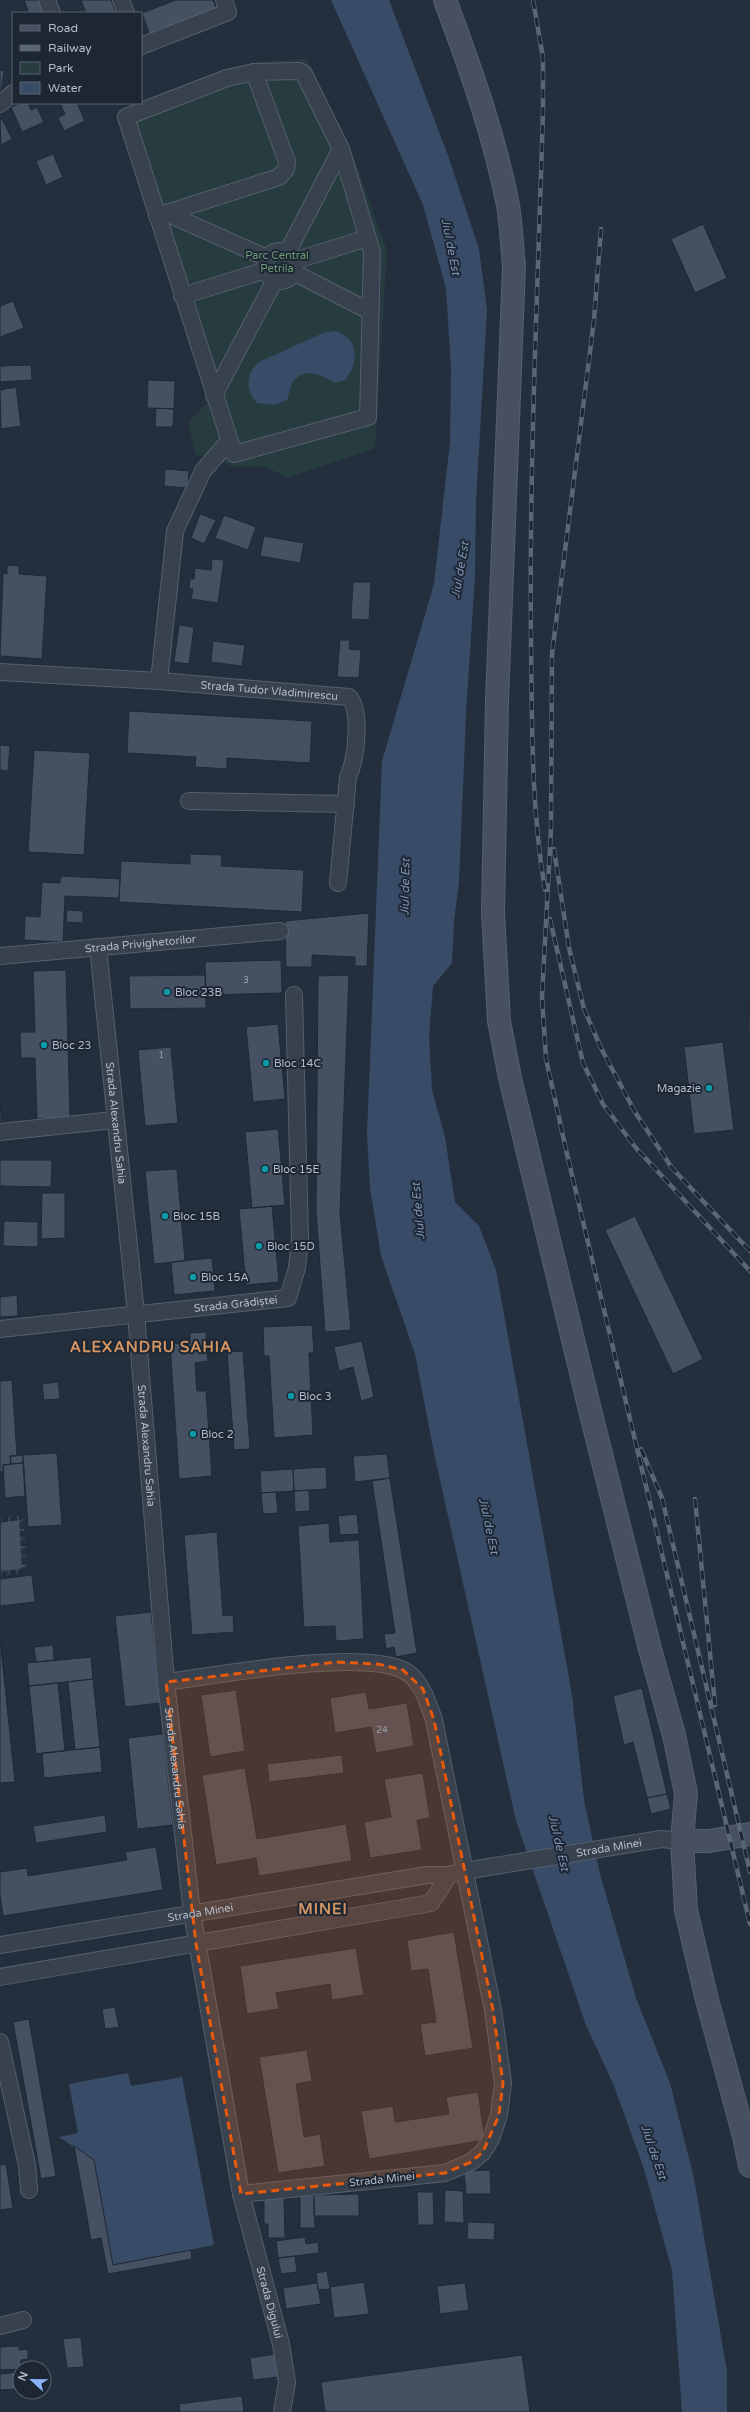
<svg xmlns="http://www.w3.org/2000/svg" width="750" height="2412" font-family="'Varela Round',sans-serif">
	<rect width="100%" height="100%" fill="#242f3e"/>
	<path fill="#263c3f" d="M 307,59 L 351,150 L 387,250 L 375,448 L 288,478 L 266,467 L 235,467 L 195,454 L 188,422 L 210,399 L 116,115 L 216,74 L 257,62 Z"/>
	<path fill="#394c67" d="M 331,0 L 389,0 L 449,158 L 479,249 L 487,310 L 476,501 L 475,576 L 466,713 L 459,881 L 454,922 L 452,963 L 433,986 L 429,1036 L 432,1090 L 445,1137 L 455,1202 L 479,1226 L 496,1270 L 572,1695 L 584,1800 L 600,1874 L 636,1998 L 670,2083 L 694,2178 L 727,2372 L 727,2412 L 682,2412 L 672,2270 L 644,2169 L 614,2086 L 586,2025 L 516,1821 L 434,1453 L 415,1354 L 381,1256 L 370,1188 L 367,1135 L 382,761 L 434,584 L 450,442 L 451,369 L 446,288 L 423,205 Z
		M 335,331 C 360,338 359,363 345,380 L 335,383 C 322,375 304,366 293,382 C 290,387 289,395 287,400 L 275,405 L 257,403 C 245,389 246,376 257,363 L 323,333 Z
		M 128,2073 L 131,2086 L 182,2077 L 214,2245 L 113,2265 L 94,2160 L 59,2137 L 78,2133 L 69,2084 Z"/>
	<path fill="#455162" stroke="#1f2835" d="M 24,0 L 42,0 L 47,13 L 29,13 Z
		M 81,0 L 111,0 L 116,13 L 86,13 Z
		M 176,0 L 213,0 L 217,10 L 150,36 L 142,13 Z
		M 0,70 L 4,71 L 1,93 L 0,92 Z
		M 21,103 L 28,103 L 31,110 L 37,107 L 44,122 L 22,132 L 11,107 Z
		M 60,103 L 77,103 L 85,121 L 64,131 L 58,118 L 65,114 Z
		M 2,119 L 12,139 L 1,145 L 0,120 Z
		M 53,154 L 63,177 L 46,185 L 36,161 Z
		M 703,224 L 727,278 L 695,293 L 671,239 Z
		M 13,301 L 24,328 L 0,337 L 0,306 Z
		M 31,365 L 32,380 L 0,382 L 0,366 Z
		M 148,380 L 175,381 L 174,409 L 147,408 Z
		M 16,387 L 21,426 L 1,429 L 0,390 Z
		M 156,408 L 174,409 L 173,427 L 155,427 Z
		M 165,469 L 189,471 L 188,488 L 164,486 Z
		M 200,514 L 216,520 L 204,544 L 191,538 Z
		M 224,515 L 256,527 L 248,550 L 215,538 Z
		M 264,536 L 304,543 L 300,563 L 260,556 Z
		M 212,559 L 224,560 L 218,603 L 191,599 L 193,589 L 189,589 L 190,579 L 194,579 L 195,568 L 211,570 Z
		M 7,565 L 19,566 L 19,574 L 47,576 L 42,659 L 0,656 L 3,573 L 7,574 Z
		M 353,582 L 371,582 L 369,620 L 351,619 Z
		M 179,625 L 194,627 L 189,664 L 174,662 Z
		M 340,640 L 350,640 L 349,649 L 361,650 L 359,678 L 337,677 Z
		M 213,641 L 245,645 L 242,666 L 211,662 Z
		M 129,711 L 312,721 L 310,763 L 227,758 L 227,769 L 195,767 L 196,757 L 127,753 Z
		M 0,745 L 10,746 L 8,771 L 0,770 Z
		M 34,750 L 90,753 L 84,855 L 28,852 Z
		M 190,854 L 222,855 L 221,866 L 304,870 L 302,912 L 119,902 L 121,861 L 190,864 Z
		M 61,876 L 120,879 L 119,898 L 65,896 L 63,942 L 24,940 L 25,916 L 40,917 L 42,882 L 60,883 Z
		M 67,910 L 83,911 L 83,923 L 66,922 Z
		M 369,913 L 367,966 L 355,966 L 355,957 L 312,955 L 312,967 L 286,967 L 285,921 Z
		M 281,960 L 282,993 L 206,995 L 205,962 Z
		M 66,970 L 70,1118 L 37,1119 L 35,1058 L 21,1058 L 20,1032 L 35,1032 L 33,971 Z
		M 205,975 L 206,1008 L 130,1009 L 129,976 Z
		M 349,975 L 340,1213 L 351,1330 L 325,1332 L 316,1211 L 318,976 Z
		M 750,1002 L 750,1030 L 748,1030 Z
		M 278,1024 L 285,1099 L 253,1102 L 246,1027 Z
		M 723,1042 L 734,1130 L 694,1134 L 684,1047 Z
		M 171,1047 L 178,1123 L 145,1126 L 138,1050 Z
		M 0,1103 L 2,1122 L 0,1122 Z
		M 278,1129 L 285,1205 L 252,1208 L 245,1132 Z
		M 0,1160 L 52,1160 L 51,1187 L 0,1186 Z
		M 177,1169 L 185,1261 L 154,1264 L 145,1171 Z
		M 42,1193 L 65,1193 L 65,1238 L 41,1239 Z
		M 272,1206 L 279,1282 L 246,1285 L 239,1209 Z
		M 635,1216 L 703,1359 L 673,1374 L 605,1230 Z
		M 4,1221 L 38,1222 L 38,1247 L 3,1246 Z
		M 212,1258 L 215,1291 L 174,1295 L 171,1262 Z
		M 17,1295 L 18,1316 L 0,1317 L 0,1297 Z
		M 312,1325 L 314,1353 L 309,1353 L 313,1435 L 274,1438 L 269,1356 L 264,1356 L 263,1327 Z
		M 206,1332 L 208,1361 L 195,1363 L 197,1391 L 206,1391 L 212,1476 L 179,1479 L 170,1344 L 190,1342 L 190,1333 Z
		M 362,1341 L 374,1397 L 361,1401 L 353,1367 L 339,1371 L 334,1347 Z
		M 243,1351 L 250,1449 L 234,1450 L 227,1352 Z
		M 12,1380 L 17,1456 L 10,1456 L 11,1464 L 3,1465 L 3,1472 L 0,1472 L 0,1381 Z
		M 58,1382 L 60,1399 L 44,1400 L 42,1384 Z
		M 57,1453 L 62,1525 L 28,1527 L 23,1455 Z
		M 387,1454 L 390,1478 L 355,1482 L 353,1456 Z
		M 23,1455 L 23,1463 L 11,1464 L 10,1456 Z
		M 23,1463 L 25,1496 L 5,1498 L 3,1465 Z
		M 326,1467 L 327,1489 L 294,1491 L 293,1469 Z
		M 293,1469 L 294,1491 L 261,1493 L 260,1471 Z
		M 390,1478 L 417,1653 L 396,1657 L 394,1647 L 386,1649 L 384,1634 L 395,1633 L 372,1481 Z
		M 309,1490 L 310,1511 L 295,1512 L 294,1491 Z
		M 276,1492 L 278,1513 L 263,1514 L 261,1493 Z
		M 19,1514 L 20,1519 L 25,1518 L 25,1523 L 21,1523 L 21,1528 L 26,1527 L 26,1532 L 21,1532 L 22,1536 L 26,1536 L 26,1541 L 22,1541 L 22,1545 L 27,1545 L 27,1549 L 23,1550 L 23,1554 L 27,1554 L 28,1558 L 23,1559 L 23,1563 L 28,1563 L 28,1567 L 19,1571 L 20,1575 L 15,1576 L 15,1571 L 11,1572 L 11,1576 L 6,1576 L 6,1572 L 2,1573 L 2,1577 L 0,1577 L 0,1516 L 2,1516 L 2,1521 L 7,1520 L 6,1516 L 11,1515 L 11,1520 L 16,1519 L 15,1515 Z
		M 357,1514 L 359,1534 L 340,1535 L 338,1516 Z
		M 16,1516 L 19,1516 L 19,1520 L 24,1520 L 24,1522 L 20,1522 L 20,1529 L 24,1528 L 25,1531 L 20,1531 L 21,1538 L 25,1537 L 25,1539 L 21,1540 L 21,1546 L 26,1546 L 26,1548 L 21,1549 L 22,1555 L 26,1555 L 26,1557 L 22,1557 L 22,1564 L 27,1564 L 27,1566 L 18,1570 L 19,1574 L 16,1574 L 16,1570 L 9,1571 L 10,1575 L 8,1575 L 7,1571 L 0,1571 L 0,1576 L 0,1518 L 1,1522 L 8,1521 L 7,1517 L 10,1517 L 10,1521 L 17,1520 Z
		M 329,1523 L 330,1542 L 359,1540 L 364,1639 L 336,1641 L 335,1626 L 304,1627 L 298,1526 Z
		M 217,1532 L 223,1616 L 233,1615 L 234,1632 L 192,1635 L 184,1535 Z
		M 32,1575 L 35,1602 L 0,1606 L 0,1579 Z
		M 151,1612 L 160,1703 L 125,1707 L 115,1616 Z
		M 0,1638 L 15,1782 L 0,1783 Z
		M 53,1645 L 54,1660 L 36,1662 L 34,1647 Z
		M 91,1657 L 93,1679 L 29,1686 L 27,1663 Z
		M 93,1679 L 100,1747 L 75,1750 L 68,1682 Z
		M 58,1683 L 65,1751 L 36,1754 L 29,1686 Z
		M 642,1688 L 667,1794 L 647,1798 L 633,1742 L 624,1745 L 613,1696 Z
		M 236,1690 L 245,1751 L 210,1757 L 201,1695 Z
		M 366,1692 L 369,1709 L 407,1703 L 414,1746 L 376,1753 L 371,1727 L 335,1733 L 330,1698 Z
		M 163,1734 L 173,1825 L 137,1829 L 128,1738 Z
		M 100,1747 L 102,1772 L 44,1778 L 42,1753 Z
		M 342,1755 L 344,1773 L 269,1782 L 267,1764 Z
		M 245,1768 L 257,1839 L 346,1824 L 352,1861 L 259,1876 L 256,1858 L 216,1865 L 202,1775 Z
		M 423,1773 L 430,1818 L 417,1820 L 422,1850 L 370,1858 L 364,1822 L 391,1817 L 384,1779 Z
		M 667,1794 L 671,1809 L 651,1814 L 647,1798 Z
		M 105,1815 L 107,1832 L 36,1843 L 33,1826 Z
		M 156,1847 L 163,1890 L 3,1916 L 0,1895 L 0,1872 L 27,1868 L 28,1876 L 127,1860 L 125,1852 Z
		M 454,1932 L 473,2048 L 425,2056 L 420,2024 L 436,2022 L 428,1969 L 411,1971 L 407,1940 Z
		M 356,1948 L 364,1995 L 332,2000 L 330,1984 L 276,1993 L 279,2009 L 247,2014 L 240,1966 Z
		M 115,2007 L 119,2027 L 105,2029 L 102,2009 Z
		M 29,2019 L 56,2176 L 41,2179 L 13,2022 Z
		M 307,2050 L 312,2081 L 296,2084 L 304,2137 L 320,2134 L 325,2166 L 278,2173 L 259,2057 Z
		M 478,2092 L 485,2140 L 369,2159 L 361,2111 L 393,2106 L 395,2122 L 449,2114 L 446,2097 Z
		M 74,2146 L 94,2160 L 113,2265 L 191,2250 L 192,2259 L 108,2274 L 101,2238 L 91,2240 Z
		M 6,2164 L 13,2208 L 0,2210 L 0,2165 Z
		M 490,2170 L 491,2194 L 466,2194 L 464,2171 Z
		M 445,2190 L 463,2191 L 464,2223 L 444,2222 Z
		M 417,2192 L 433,2192 L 434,2225 L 418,2225 Z
		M 359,2194 L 359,2216 L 314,2216 L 314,2195 Z
		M 264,2195 L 284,2195 L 285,2238 L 268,2238 L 268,2224 L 264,2224 Z
		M 300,2195 L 314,2195 L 315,2228 L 300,2228 Z
		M 468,2222 L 495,2223 L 494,2240 L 467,2239 Z
		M 305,2237 L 306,2244 L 318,2242 L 319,2253 L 278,2258 L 276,2241 Z
		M 295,2256 L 297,2272 L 281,2274 L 278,2258 Z
		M 327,2271 L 330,2289 L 318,2290 L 316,2273 Z
		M 364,2282 L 369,2314 L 334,2318 L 330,2287 Z
		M 317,2283 L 321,2304 L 286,2309 L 283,2288 Z
		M 465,2283 L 469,2310 L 440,2314 L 437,2286 Z
		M 81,2337 L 84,2367 L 67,2368 L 63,2339 Z
		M 19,2346 L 19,2350 L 28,2349 L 28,2359 L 21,2360 L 20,2369 L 0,2370 L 0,2347 Z
		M 275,2354 L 278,2377 L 253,2380 L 250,2358 Z
		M 522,2355 L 530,2412 L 325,2412 L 321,2382 Z
		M 20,2372 L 20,2389 L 0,2390 L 0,2374 Z
		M 242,2396 L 244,2412 L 180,2412 L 179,2404 Z"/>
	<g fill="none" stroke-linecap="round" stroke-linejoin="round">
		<defs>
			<g id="street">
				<path d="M 47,0 L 52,13"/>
				<path d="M 121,0 L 126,13"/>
				<path d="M 141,46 L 228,12 L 224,0"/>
				<path d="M 299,71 L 304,74 L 341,149 L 372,252 L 368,417 L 234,454 L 126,117 L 227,78 L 254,72 Z"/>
				<path d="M 0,104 L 13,93"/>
				<path d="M 166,213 L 267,258"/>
				<path d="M 157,216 L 279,177 L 286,169 L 287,162 L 254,72"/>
				<circle cx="280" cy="266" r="15"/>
				<path d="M 287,253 L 341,149"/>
				<path d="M 294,261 L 367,238"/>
				<path d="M 293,272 L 369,311"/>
				<path d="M 182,296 L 266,270"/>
				<path d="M 214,395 L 275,280"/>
				<path id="s1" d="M 0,672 L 159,681 L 349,697 C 362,711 356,760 348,777 L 338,883"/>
				<path d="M 159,681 L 175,531 L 203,471 L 229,441"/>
				<path d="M 189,801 L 346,804"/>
				<path id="s2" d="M 98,947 L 136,1314 L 166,1682 L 192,1913 L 241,2194 L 281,2344 L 287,2382 L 282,2412"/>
				<path id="s3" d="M 0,956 L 280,931"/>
				<path d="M 0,1132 L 114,1120"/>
				<path id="s4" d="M 0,1329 L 288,1298 L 297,1268 L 300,1238 L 294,995"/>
				<path d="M 166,1682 C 219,1675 358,1649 403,1670 C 421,1678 428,1703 434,1720 L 493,2010 L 503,2083 L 499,2115 L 491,2139 L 483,2152 L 471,2162 L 445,2173 L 241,2194"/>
				<path id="s5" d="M 0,1945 L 427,1875 L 449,1875 L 464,1871 L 661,1839 L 682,1841"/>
				<path d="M 0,1977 L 431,1903 L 449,1875"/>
				<path d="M 0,2042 L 27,2165 L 29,2190"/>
				<path d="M 0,2326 L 23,2320"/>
			</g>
			<path id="secondary" d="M 445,0 C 470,67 494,134 508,205 C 511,224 512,246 514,266 L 497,701 L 493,913 L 499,1021 L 510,1078 L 589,1406 L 650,1649 L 674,1735 L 686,1793 L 682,1841 L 686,1910 L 706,1996 L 744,2136 L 750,2166
				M 682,1841 L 709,1841 L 750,1834"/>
		</defs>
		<use href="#street" stroke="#565f6c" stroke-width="18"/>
		<use href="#secondary" stroke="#565f6c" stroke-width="24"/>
		<use href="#street" stroke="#38414e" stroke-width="16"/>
		<use href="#secondary" stroke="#465061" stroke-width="22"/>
		<defs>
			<path id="rail" d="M 533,0 L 543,58 L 543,110 C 538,286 529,463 531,639 C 532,723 531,807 545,890
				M 601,229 L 594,320 L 552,654 L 551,829 L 542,997 L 546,1059 L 567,1154 L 750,1924
				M 554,849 L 569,948 L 584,1009 L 601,1048 L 635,1112 L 672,1168 L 750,1251
				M 550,919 L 583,1063 L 603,1104 L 636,1148 L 750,1271
				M 641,1449 L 662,1498 L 750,1872
				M 695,1499 L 715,1705"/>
		</defs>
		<use href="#rail" stroke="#5a6575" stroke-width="4.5"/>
		<use href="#rail" stroke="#1d2633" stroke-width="3" stroke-dasharray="9" stroke-linecap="butt"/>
	</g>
	<path fill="#e8590c" fill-opacity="0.2" stroke="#e8590c" stroke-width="3" stroke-dasharray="8 5" stroke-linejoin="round" d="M 337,1662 L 378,1664 L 403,1670 L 423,1689 L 434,1720 L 493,2010 L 503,2083 L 499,2115 L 483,2152 L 471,2162 L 445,2173 L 241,2194 L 196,1944 L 166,1682 Z"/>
	<g fill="#0f9aa8" stroke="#1d2633" stroke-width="1.5">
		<circle cx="167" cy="992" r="4"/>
		<circle cx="44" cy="1045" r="4"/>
		<circle cx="266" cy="1063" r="4"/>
		<circle cx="709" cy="1088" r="4"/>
		<circle cx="265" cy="1169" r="4"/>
		<circle cx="165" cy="1216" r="4"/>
		<circle cx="259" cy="1246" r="4"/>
		<circle cx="193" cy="1277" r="4"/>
		<circle cx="291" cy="1396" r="4"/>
		<circle cx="193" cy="1434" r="4"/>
	</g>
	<g text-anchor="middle" stroke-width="4" stroke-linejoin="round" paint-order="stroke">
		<g font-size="9" fill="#98a1af">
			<text x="246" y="983">3</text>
			<text x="161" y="1058">1</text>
			<text x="382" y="1733">24</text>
		</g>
		<g font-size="11" fill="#6b9a76" stroke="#1d2633">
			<text x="277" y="259">Parc Central<tspan x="277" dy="13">Petrila</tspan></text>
		</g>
		<g font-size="11" fill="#b4bcc9" stroke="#1d2633">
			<text dy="4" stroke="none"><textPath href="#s1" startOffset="270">Strada Tudor Vladimirescu</textPath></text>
			<text dy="4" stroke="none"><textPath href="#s3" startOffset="141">Strada Privighetorilor</textPath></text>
			<text dy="4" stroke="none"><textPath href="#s2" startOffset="177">Strada Alexandru Sahia</textPath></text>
			<text dy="4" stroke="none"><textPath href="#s4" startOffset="237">Strada Grădiștei</textPath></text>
			<text dy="4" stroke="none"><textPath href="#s2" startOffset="501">Strada Alexandru Sahia</textPath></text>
			<text dy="4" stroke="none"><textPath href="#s2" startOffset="825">Strada Alexandru Sahia</textPath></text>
			<text dy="4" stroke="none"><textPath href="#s5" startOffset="617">Strada Minei</textPath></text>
			<text dy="4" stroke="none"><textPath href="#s5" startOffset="203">Strada Minei</textPath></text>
			<text transform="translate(382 2179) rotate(-6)" y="4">Strada Minei</text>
			<text dy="4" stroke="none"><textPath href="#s2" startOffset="1368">Strada Digului</textPath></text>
		</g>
		<g font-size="11" fill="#b4bcc9" stroke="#1d2633" text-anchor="start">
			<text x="175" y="996">Bloc 23B</text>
			<text x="52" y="1049">Bloc 23</text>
			<text x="274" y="1067">Bloc 14C</text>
			<text x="701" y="1092" text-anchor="end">Magazie</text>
			<text x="273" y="1173">Bloc 15E</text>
			<text x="173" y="1220">Bloc 15B</text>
			<text x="267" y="1250">Bloc 15D</text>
			<text x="201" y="1281">Bloc 15A</text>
			<text x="299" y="1400">Bloc 3</text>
			<text x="201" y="1438">Bloc 2</text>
		</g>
		<g font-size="12" font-style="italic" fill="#7c92b1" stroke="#1d2633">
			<text transform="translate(451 247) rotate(79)" y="4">Jiul de Est</text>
			<text transform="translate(460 570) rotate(-80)" y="4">Jiul de Est</text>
			<text transform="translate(405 887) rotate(-89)" y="4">Jiul de Est</text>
			<text transform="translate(418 1211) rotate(-95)" y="4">Jiul de Est</text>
			<text transform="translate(489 1526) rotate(78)" y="4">Jiul de Est</text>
			<text transform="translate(559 1843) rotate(77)" y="4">Jiul de Est</text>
			<text transform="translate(654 2152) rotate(71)" y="4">Jiul de Est</text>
		</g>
		<g font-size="15" font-weight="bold" letter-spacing="1" fill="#d59563" stroke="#1d2633">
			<text x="151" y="1352">ALEXANDRU SAHIA</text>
			<text x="323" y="1914">MINEI</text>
		</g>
	</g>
	<rect x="12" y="12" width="130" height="92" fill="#1d2633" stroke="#59626f"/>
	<rect x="20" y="25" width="20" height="6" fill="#465061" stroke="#59626f"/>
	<text x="48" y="32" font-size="12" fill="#b4bcc9">Road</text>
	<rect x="20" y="45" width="20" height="6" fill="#5a6575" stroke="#59626f"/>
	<text x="48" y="52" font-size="12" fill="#b4bcc9">Railway</text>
	<rect x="20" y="62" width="20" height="12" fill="#263c3f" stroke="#59626f"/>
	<text x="48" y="72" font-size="12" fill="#b4bcc9">Park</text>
	<rect x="20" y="82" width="20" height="12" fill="#394c67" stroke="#59626f"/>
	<text x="48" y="92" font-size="12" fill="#b4bcc9">Water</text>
	<g transform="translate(32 2380) rotate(292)"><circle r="19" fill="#1d2633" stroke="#59626f"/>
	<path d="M0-3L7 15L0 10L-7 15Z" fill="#8ab4f8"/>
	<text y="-6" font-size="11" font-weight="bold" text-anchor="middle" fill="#b4bcc9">N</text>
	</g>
</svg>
